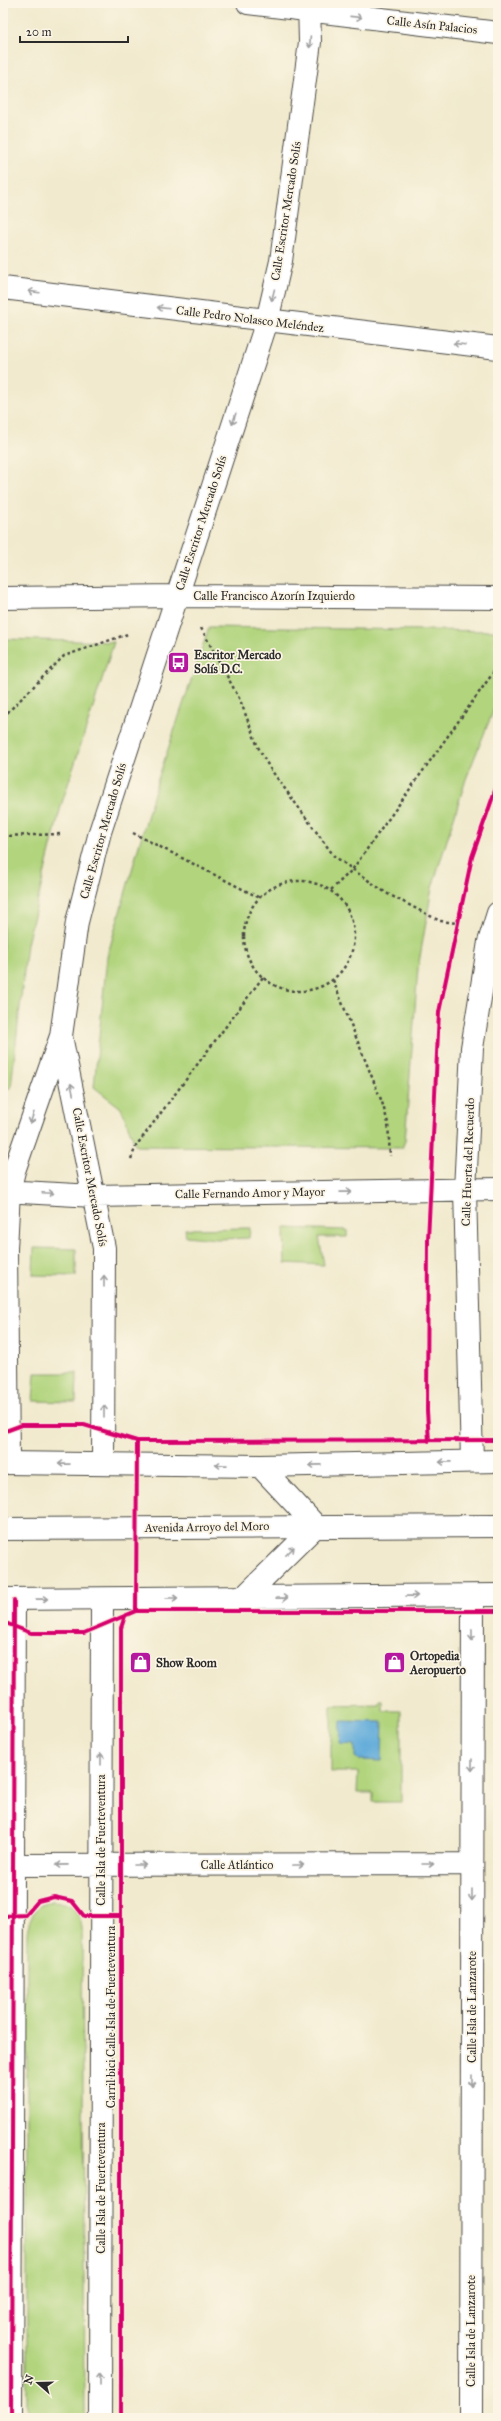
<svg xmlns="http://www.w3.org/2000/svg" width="501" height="2421" font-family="'IM FELL Great Primer',serif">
	<rect width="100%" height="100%" fill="#fcf5e5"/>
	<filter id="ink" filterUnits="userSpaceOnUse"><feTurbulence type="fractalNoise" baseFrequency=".025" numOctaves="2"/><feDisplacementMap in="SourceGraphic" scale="8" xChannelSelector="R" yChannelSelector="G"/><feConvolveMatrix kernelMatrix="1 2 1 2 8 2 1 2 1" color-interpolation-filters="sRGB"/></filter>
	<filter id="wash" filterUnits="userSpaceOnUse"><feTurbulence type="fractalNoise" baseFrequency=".012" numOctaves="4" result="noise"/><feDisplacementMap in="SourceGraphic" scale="16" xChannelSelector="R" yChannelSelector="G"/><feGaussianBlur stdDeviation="0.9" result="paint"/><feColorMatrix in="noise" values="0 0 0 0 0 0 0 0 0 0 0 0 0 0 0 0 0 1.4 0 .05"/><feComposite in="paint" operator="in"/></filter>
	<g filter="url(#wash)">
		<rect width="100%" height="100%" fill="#f1eace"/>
		<path fill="#b1d47d" stroke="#6e8054" d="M 209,627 L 498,631 L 498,699 L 466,779 L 432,888 L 418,968 L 405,1141 L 402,1148 L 136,1146 L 121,1108 L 94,1087 L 107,957 L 158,779 Z
			M 3,639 L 114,642 L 61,806 L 27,944 L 11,1087 L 3,1094 Z
			M 250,1228 L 249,1238 L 217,1239 L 186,1236 L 185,1229 Z
			M 284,1228 L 347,1230 L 347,1237 L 319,1237 L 324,1265 L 285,1263 Z
			M 34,1248 L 76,1249 L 76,1276 L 33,1275 Z
			M 35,1373 L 77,1373 L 76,1402 L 33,1401 Z
			M 379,1701 L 383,1701 L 383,1711 L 401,1711 L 401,1802 L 373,1802 L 373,1793 L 357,1793 L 358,1772 L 331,1772 L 331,1705 L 379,1704 Z
			M 53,1901 C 72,1903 79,1910 82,1928 L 85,2418 L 27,2418 L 27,1934 C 29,1916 36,1905 53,1901 Z"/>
		<path fill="#62acda" stroke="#466c82" d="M 341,1721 L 383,1722 L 382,1761 L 359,1760 L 355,1757 L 355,1745 L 340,1744 Z"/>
	</g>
	<g filter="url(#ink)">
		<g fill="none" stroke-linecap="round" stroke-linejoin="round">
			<defs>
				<path id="street" d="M 248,3 L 498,33
					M 3,288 L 498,348
					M 3,598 L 177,596 L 498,598
					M 61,1036 L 104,1248 L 103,1464
					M 3,1191 L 94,1196 L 498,1189
					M 472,1461 L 465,1190 L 472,1048 L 489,942 L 498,913
					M 8,1463 L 6,1249 L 9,1191 L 14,1171 L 61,1036 L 77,922 L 100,832 L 267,321 L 281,261 L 310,42 L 309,3
					M 3,1865 L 472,1864
					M 11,2418 L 14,1600
					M 100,2418 L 102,1599
					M 471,2418 L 473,1596"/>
				<path id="secondary" d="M 3,1463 L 260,1466 L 498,1461
					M 243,1598 L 316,1526 L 260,1466
					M 3,1599 L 498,1595"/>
				<path id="primary" d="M 3,1529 L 498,1526"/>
			</defs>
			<use href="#street" stroke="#494843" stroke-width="24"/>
			<use href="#secondary" stroke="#494843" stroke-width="24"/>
			<use href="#primary" stroke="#494843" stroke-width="24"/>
			<path stroke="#494843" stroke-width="2.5" stroke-dasharray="3 3" stroke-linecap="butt" d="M 201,628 L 240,700 L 258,747 L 269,767 L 334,856 L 386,893 L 440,921 L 457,923
				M 3,717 L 64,656 L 128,634
				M 133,833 L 260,898
				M 3,836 L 62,834
				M244 936a55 55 0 1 1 110 0a55 55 0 1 1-110 0Z
				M 331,890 L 352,870 L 498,666
				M 333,980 L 382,1102 L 388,1123 L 390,1156
				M 131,1159 L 136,1146 L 263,977"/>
			<use href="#street" stroke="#fff" stroke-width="22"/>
			<use href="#secondary" stroke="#fff" stroke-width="22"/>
			<use href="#primary" stroke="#fff" stroke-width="22"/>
			<defs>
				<path id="cycleway" d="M 3,1432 L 22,1425 L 84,1425 L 137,1441 L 498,1440
					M 429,1441 L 427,1411 L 428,1240 L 439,1012 L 472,857 L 498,782
					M 136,1611 L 137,1441
					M 3,1622 L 31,1633 L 84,1633 L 136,1611 L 498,1611
					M 3,1916 L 26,1915 L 38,1901 L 54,1897 L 72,1901 L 84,1916 L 121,1916
					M 11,2418 L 14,1600
					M 121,2418 L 121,1628 L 125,1616"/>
			</defs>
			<use href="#cycleway" stroke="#fcf5e5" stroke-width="6"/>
			<use href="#cycleway" stroke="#d6006c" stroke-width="4"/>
		</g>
		<defs><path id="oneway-shaft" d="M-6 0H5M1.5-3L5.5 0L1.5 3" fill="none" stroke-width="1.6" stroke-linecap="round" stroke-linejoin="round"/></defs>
		<g stroke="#a0a0a0">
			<use href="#oneway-shaft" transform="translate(356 17) rotate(6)"/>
			<use href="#oneway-shaft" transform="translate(310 42) rotate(94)"/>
			<use href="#oneway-shaft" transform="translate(34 292) rotate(-173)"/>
			<use href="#oneway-shaft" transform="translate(273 295) rotate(104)"/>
			<use href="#oneway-shaft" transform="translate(163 308) rotate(-173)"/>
			<use href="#oneway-shaft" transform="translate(459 344) rotate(-173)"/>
			<use href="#oneway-shaft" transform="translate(234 419) rotate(108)"/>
			<use href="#oneway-shaft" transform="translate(72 1089) rotate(-102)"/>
			<use href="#oneway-shaft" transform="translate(32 1118) rotate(109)"/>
			<use href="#oneway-shaft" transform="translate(346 1192) rotate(-1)"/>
			<use href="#oneway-shaft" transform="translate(48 1193) rotate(3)"/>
			<use href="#oneway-shaft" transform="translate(104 1281) rotate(-90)"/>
			<use href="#oneway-shaft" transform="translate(104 1411) rotate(-90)"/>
			<use href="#oneway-shaft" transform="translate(445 1462) rotate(179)"/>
			<use href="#oneway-shaft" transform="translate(64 1464) rotate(-179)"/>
			<use href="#oneway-shaft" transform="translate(221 1465) rotate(-179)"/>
			<use href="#oneway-shaft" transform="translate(315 1465) rotate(179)"/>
			<use href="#oneway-shaft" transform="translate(290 1551) rotate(-45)"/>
			<use href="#oneway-shaft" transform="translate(412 1596) rotate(-1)"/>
			<use href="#oneway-shaft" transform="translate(172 1598)"/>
			<use href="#oneway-shaft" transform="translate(282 1598) rotate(-1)"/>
			<use href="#oneway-shaft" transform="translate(42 1599) rotate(-1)"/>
			<use href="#oneway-shaft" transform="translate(472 1635) rotate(90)"/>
			<use href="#oneway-shaft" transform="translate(101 1759) rotate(-90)"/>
			<use href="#oneway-shaft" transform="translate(472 1765) rotate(90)"/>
			<use href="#oneway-shaft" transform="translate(428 1864)"/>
			<use href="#oneway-shaft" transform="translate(62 1865) rotate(179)"/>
			<use href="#oneway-shaft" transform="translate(140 1865)"/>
			<use href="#oneway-shaft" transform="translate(298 1865)"/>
			<use href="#oneway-shaft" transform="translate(472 1895) rotate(90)"/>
			<use href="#oneway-shaft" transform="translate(472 2081) rotate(90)"/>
			<use href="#oneway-shaft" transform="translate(100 2379) rotate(-90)"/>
		</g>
	</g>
	<defs>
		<symbol id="bus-square" viewBox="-11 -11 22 22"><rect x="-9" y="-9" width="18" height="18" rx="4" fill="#b5179e" stroke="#fcf5e5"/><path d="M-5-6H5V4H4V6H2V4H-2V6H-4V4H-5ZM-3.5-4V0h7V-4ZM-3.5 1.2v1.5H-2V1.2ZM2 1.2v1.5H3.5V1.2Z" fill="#fff"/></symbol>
		<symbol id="shop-square" viewBox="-11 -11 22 22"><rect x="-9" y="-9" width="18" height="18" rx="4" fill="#b5179e" stroke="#fcf5e5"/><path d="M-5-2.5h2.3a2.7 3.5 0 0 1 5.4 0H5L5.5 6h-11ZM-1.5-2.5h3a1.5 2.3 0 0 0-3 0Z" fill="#fff"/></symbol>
	</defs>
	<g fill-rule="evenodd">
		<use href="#bus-square" x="166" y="650" width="25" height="25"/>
		<use href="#shop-square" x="128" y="1650" width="25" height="25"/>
		<use href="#shop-square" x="382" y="1650" width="25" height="25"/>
	</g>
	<g text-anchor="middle" stroke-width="3.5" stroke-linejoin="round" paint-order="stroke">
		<g font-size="12" fill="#2b2b2b" stroke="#fcf5e5">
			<text transform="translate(432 25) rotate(6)" y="4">Calle Asín Palacios</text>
			<text transform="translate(286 211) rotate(-81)" y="4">Calle Escritor Mercado Solís</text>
			<text transform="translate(250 319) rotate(7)" y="4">Calle Pedro Nolasco Meléndez</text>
			<text transform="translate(201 523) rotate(-72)" y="4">Calle Escritor Mercado Solís</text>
			<text x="274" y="600">Calle Francisco Azorín Izquierdo</text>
			<text transform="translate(103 831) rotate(-74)" y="4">Calle Escritor Mercado Solís</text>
			<text transform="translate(468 1162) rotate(-88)" y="4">Calle Huerta del Recuerdo</text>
			<text transform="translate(90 1177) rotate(79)" y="4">Calle Escritor Mercado Solís</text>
			<text transform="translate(250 1193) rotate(-1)" y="4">Calle Fernando Amor y Mayor</text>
			<text transform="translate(207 1527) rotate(-1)" y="4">Avenida Arroyo del Moro</text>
			<text transform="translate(101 1840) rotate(-90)" y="4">Calle Isla de Fuerteventura</text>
			<text x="237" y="1869">Calle Atlántico</text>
			<text transform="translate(472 2007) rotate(-90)" y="4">Calle Isla de Lanzarote</text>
			<text transform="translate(111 2017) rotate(-90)" y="4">Carril bici Calle Isla de Fuerteventura</text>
			<text transform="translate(101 2188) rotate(-90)" y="4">Calle Isla de Fuerteventura</text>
			<text transform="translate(471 2331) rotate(-90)" y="4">Calle Isla de Lanzarote</text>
		</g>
		<g font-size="12" font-weight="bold" fill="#2b2b2b" stroke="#fcf5e5" text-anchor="start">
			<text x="194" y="659">Escritor Mercado<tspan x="194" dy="14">Solís D.C.</tspan></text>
			<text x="410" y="1660">Ortopedia<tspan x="410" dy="14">Aeropuerto</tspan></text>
			<text x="156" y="1667">Show Room</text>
		</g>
	</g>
	<rect width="501" height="2421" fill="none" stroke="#fcf5e5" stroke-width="16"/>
	<g transform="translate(38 2383) rotate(290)" stroke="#fcf5e5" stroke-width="3" paint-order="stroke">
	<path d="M0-3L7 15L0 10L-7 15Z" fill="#2b2b2b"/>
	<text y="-6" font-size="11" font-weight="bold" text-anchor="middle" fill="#2b2b2b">N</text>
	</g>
	<path d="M20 36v6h108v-6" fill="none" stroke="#2b2b2b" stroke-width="2"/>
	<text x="26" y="36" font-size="12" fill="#2b2b2b" stroke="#fcf5e5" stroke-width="3" paint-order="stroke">20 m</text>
</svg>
